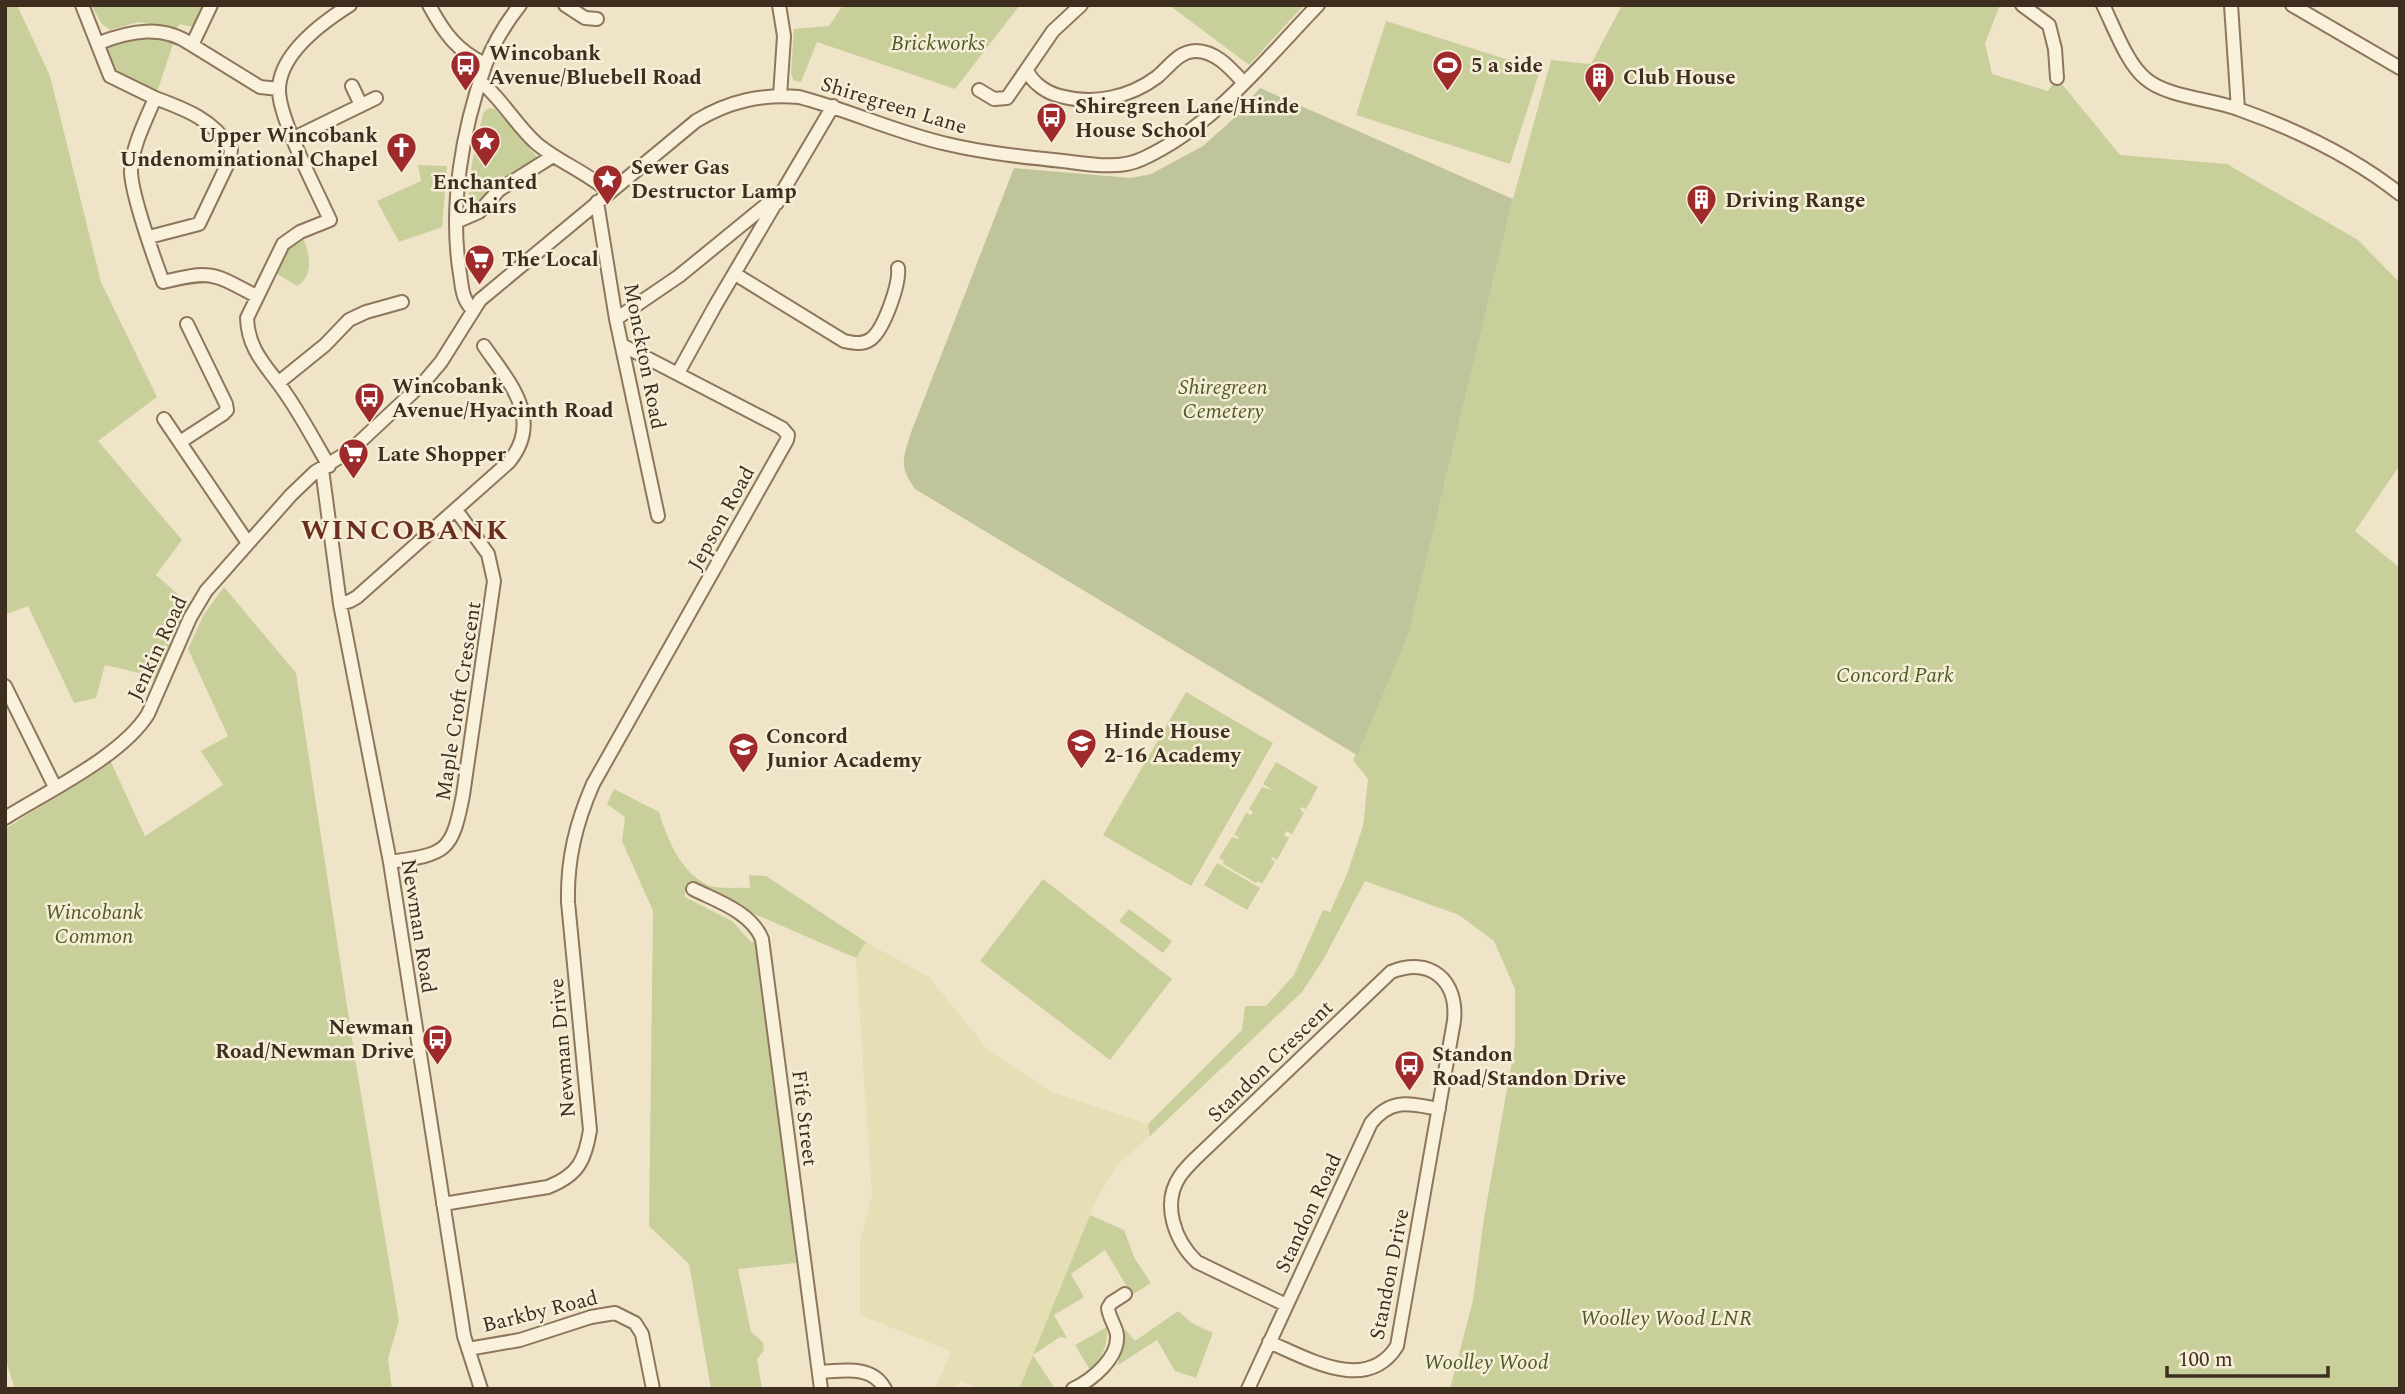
<svg xmlns="http://www.w3.org/2000/svg" width="2405" height="1394" font-family="Spectral,serif">
	<rect width="100%" height="100%" fill="#f0e4c8"/>
	<path fill="#e6deb5" d="M 866,942 L 929,977 L 988,1050 L 1052,1092 L 1148,1124 L 1150,1136 L 1117,1165 L 1096,1200 L 1019,1389 L 978,1389 L 961,1381 L 949,1389 L 935,1389 L 951,1351 L 860,1315 L 860,1242 L 872,1195 L 856,958 Z"/>
	<path fill="#c9cf9b" d="M 5,5 L 17,5 L 50,76 L 101,282 L 157,397 L 98,441 L 182,540 L 156,575 L 189,604 L 158,682 L 143,674 L 105,665 L 96,698 L 74,703 L 28,606 L 5,615 Z
		M 91,5 L 208,5 L 197,28 L 180,24 L 177,28 L 138,22 L 110,30 L 102,24 Z
		M 843,5 L 1020,5 L 955,89 L 817,42 L 801,82 L 794,81 L 791,73 L 794,29 L 829,26 Z
		M 1169,5 L 1304,5 L 1249,65 Z
		M 1622,5 L 2000,5 L 1985,43 L 1992,74 L 2048,91 L 2057,78 L 2120,155 L 2227,164 L 2358,240 L 2400,283 L 2400,465 L 2355,531 L 2400,568 L 2400,1389 L 1450,1389 L 1473,1300 L 1484,1218 L 1515,1044 L 1515,989 L 1494,941 L 1459,915 L 1365,881 L 1323,960 L 1302,992 L 1150,1136 L 1148,1124 L 1242,1030 L 1245,1006 L 1266,1006 L 1294,975 L 1323,910 L 1330,912 L 1347,874 L 1363,826 L 1368,779 L 1353,760 L 1409,633 L 1513,199 L 1551,60 L 1591,64 Z
		M 1386,21 L 1540,70 L 1510,164 L 1356,115 Z
		M 121,35 L 176,35 L 155,98 L 110,76 L 99,43 Z
		M 489,108 L 495,109 L 538,158 L 489,191 L 472,206 L 468,206 L 472,163 L 483,113 Z
		M 418,165 L 447,166 L 442,227 L 399,242 L 377,201 L 421,181 Z
		M 303,238 C 310,254 314,276 297,286 L 274,272 C 281,257 287,245 303,238 Z
		M 224,587 L 296,673 L 355,1058 L 399,1321 L 388,1359 L 392,1389 L 15,1389 L 5,1358 L 5,829 L 111,762 L 145,836 L 223,785 L 201,751 L 228,736 L 188,649 L 204,614 Z
		M 1186,692 L 1273,743 L 1191,886 L 1103,835 Z
		M 1276,762 L 1318,787 L 1306,809 L 1301,807 L 1300,809 L 1304,813 L 1292,834 L 1286,831 L 1284,835 L 1289,838 L 1277,860 L 1272,857 L 1271,859 L 1275,862 L 1262,884 L 1258,881 L 1256,883 L 1223,864 L 1224,861 L 1219,858 L 1232,837 L 1238,839 L 1239,837 L 1234,835 L 1246,813 L 1251,815 L 1253,812 L 1249,809 L 1262,787 L 1274,791 L 1263,784 Z
		M 614,789 L 659,812 C 667,838 680,871 706,884 C 716,890 738,887 750,888 L 749,875 L 766,876 L 866,942 L 856,958 L 685,884 L 685,897 L 732,921 L 751,942 L 760,939 L 796,1263 L 738,1269 L 751,1332 L 763,1342 L 764,1350 L 757,1359 L 762,1389 L 711,1389 L 689,1264 L 649,1226 L 653,911 L 622,841 L 625,817 L 607,804 Z
		M 1217,863 L 1260,888 L 1247,910 L 1204,885 Z
		M 1043,879 L 1172,979 L 1110,1060 L 980,961 Z
		M 1129,909 L 1172,941 L 1163,953 L 1119,921 Z
		M 1090,1215 L 1124,1230 L 1135,1259 L 1151,1283 L 1132,1295 L 1105,1250 L 1071,1274 L 1084,1297 L 1054,1315 L 1067,1338 L 1060,1337 L 1033,1355 L 1054,1387 L 1019,1389 Z
		M 1178,1311 L 1192,1323 L 1213,1333 L 1196,1378 L 1175,1371 L 1157,1340 L 1118,1365 L 1125,1329 L 1135,1341 Z
		M 1107,1327 C 1108,1346 1103,1356 1090,1370 L 1075,1345 Z"/>
	<path fill="#bfc49a" d="M 1260,88 L 1513,199 L 1409,633 L 1357,755 L 915,489 C 899,466 903,460 910,435 L 1014,168 L 1131,178 L 1151,174 L 1203,146 L 1232,120 Z"/>
	<g fill="none" stroke-linecap="round" stroke-linejoin="round">
		<defs>
			<path id="minor" d="M 82,5 L 110,76 L 155,98 C 146,120 132,146 131,171 C 131,193 154,258 163,282 C 212,270 213,273 256,296
				M 211,5 L 192,45 L 260,87 L 279,89
				M 429,5 C 444,33 457,51 485,64
				M 565,5 L 585,18 L 597,19
				M 779,5 L 784,36 L 780,96
				M 2022,5 L 2049,25 L 2055,49 L 2057,78
				M 2103,5 C 2114,27 2127,64 2146,79 C 2167,97 2212,99 2238,109 C 2295,129 2352,156 2400,194
				M 2231,5 L 2238,109
				M 2292,5 L 2400,68
				M 99,43 C 130,31 163,24 192,45
				M 1027,70 C 1032,83 1047,93 1060,96 C 1093,105 1129,98 1157,77 C 1169,67 1179,51 1196,51 C 1216,51 1231,69 1244,83
				M 480,81 C 502,99 515,124 536,143 C 558,162 587,172 609,192
				M 352,86 L 361,105
				M 979,90 L 994,99 L 1007,98 L 1053,31 L 1081,5
				M 294,138 L 376,98
				M 597,202 L 616,319 L 658,516
				M 456,222 L 479,212 L 499,190 L 553,156
				M 149,237 L 199,224 L 230,159 L 231,149 C 214,120 185,109 155,98
				M 735,274 L 844,341 C 853,343 863,345 871,339 C 884,329 900,284 898,268
				M 472,309 C 462,299 462,287 460,274 C 449,206 462,131 485,66 C 493,44 505,24 520,5
				M 616,319 L 679,276 L 766,205 L 777,203
				M 678,373 L 715,306 L 833,106
				M 278,383 L 325,345 L 349,320 L 366,312 L 402,302
				M 164,419 L 248,543
				M 180,442 L 223,414 L 227,410 L 226,404 L 187,324
				M 329,466 C 315,442 302,417 286,394 C 269,368 248,352 247,318 L 283,244 L 300,232 L 330,220 C 317,191 278,117 279,89 C 280,53 323,22 350,5
				M 322,469 L 340,604 L 390,862 L 464,1336 L 481,1389
				M 340,604 L 350,601 L 357,597 L 509,462 C 544,419 509,382 484,346
				M 5,686 L 55,787
				M 5,818 C 48,791 122,756 148,714 L 190,618 L 206,591 L 291,495 L 315,472 L 350,451 L 424,382 L 441,362 L 480,300 L 696,121 C 729,101 761,94 799,97 C 849,110 897,133 947,144 C 985,153 1024,157 1063,161 C 1088,164 1119,170 1142,159 C 1213,127 1265,60 1318,5
				M 390,862 C 447,854 452,852 463,795 L 494,581 L 488,554 L 456,510
				M 693,889 C 717,901 751,912 762,939 L 821,1389
				M 443,1204 L 548,1187 C 578,1175 585,1161 590,1130 L 568,902 C 567,859 576,823 593,784 L 787,440 L 788,435 L 782,428 L 622,345
				M 1269,1342 C 1309,1359 1367,1394 1397,1346 L 1454,1021 C 1458,981 1431,956 1391,972 L 1195,1159 C 1190,1164 1184,1170 1180,1176 C 1161,1204 1175,1241 1197,1262 L 1286,1305
				M 468,1349 L 520,1340 L 591,1317 L 615,1313 L 635,1323 L 642,1334 L 653,1389
				M 819,1372 C 842,1371 872,1364 885,1389
				M 1073,1389 C 1092,1380 1119,1358 1117,1335 C 1116,1326 1109,1318 1108,1308 L 1111,1303 L 1125,1294
				M 1248,1389 L 1371,1123 C 1392,1097 1410,1104 1439,1109"/>
		</defs>
		<use href="#minor" stroke="#8d765c" stroke-width="16"/>
		<use href="#minor" stroke="#faf1dc" stroke-width="12"/>
	</g>
	<defs>
		<symbol id="bus-pin" viewBox="-11 -11 22 30"><path d="M0 17L-7.5 6A9.5 9.5 0 1 1 7.5 6Z" fill="#9e2a2b" stroke="#f7eed8"/><path d="M-5-6H5V4H4V6H2V4H-2V6H-4V4H-5ZM-3.5-4V0h7V-4ZM-3.5 1.2v1.5H-2V1.2ZM2 1.2v1.5H3.5V1.2Z" fill="#fff"/></symbol>
		<symbol id="stadium-pin" viewBox="-11 -11 22 30"><path d="M0 17L-7.5 6A9.5 9.5 0 1 1 7.5 6Z" fill="#9e2a2b" stroke="#f7eed8"/><path d="M0-5a6.5 5 0 1 0 0 10a6.5 5 0 1 0 0-10ZM-3.5-1.8h7v3.6h-7Z" fill="#fff"/></symbol>
		<symbol id="building-pin" viewBox="-11 -11 22 30"><path d="M0 17L-7.5 6A9.5 9.5 0 1 1 7.5 6Z" fill="#9e2a2b" stroke="#f7eed8"/><path d="M-4-6H4V6H1V3H-1V6H-4ZM-2.5-4.3h1.7v1.8h-1.7ZM.8-4.3h1.7v1.8H.8ZM-2.5-1h1.7V.8h-1.7ZM.8-1h1.7V.8H.8Z" fill="#fff"/></symbol>
		<symbol id="sight-pin" viewBox="-11 -11 22 30"><path d="M0 17L-7.5 6A9.5 9.5 0 1 1 7.5 6Z" fill="#9e2a2b" stroke="#f7eed8"/><path d="M0-6L1.8-2.2L6-1.7L2.9 1.2L3.7 5.4L0 3.3L-3.7 5.4L-2.9 1.2L-6-1.7L-1.8-2.2Z" fill="#fff"/></symbol>
		<symbol id="church-pin" viewBox="-11 -11 22 30"><path d="M0 17L-7.5 6A9.5 9.5 0 1 1 7.5 6Z" fill="#9e2a2b" stroke="#f7eed8"/><path d="M-1.2-6h2.4v3.5h3.3v2.4h-3.3V6h-2.4V-.1h-3.3v-2.4h3.3Z" fill="#fff"/></symbol>
		<symbol id="supermarket-pin" viewBox="-11 -11 22 30"><path d="M0 17L-7.5 6A9.5 9.5 0 1 1 7.5 6Z" fill="#9e2a2b" stroke="#f7eed8"/><path d="M-6-5.5h2.5l.6 2H6L4.5 2H-2.5L-4.4-4H-6ZM-1.5 3.2a1.3 1.3 0 1 0 .1 0ZM3 3.2a1.3 1.3 0 1 0 .1 0Z" fill="#fff"/></symbol>
		<symbol id="school-pin" viewBox="-11 -11 22 30"><path d="M0 17L-7.5 6A9.5 9.5 0 1 1 7.5 6Z" fill="#9e2a2b" stroke="#f7eed8"/><path d="M0-5L7-2L0 1L-7-2ZM-4 1L0 2.5L4 1V4Q0 6-4 4Z" fill="#fff"/></symbol>
	</defs>
	<g fill-rule="evenodd">
		<use href="#bus-pin" x="448" y="48" width="35" height="47"/>
		<use href="#stadium-pin" x="1430" y="48" width="35" height="47"/>
		<use href="#building-pin" x="1582" y="60" width="35" height="47"/>
		<use href="#bus-pin" x="1034" y="100" width="35" height="47"/>
		<use href="#sight-pin" x="468" y="124" width="35" height="47"/>
		<use href="#church-pin" x="384" y="130" width="35" height="47"/>
		<use href="#sight-pin" x="590" y="162" width="35" height="47"/>
		<use href="#building-pin" x="1684" y="182" width="35" height="47"/>
		<use href="#supermarket-pin" x="462" y="242" width="35" height="47"/>
		<use href="#bus-pin" x="352" y="380" width="35" height="47"/>
		<use href="#supermarket-pin" x="336" y="436" width="35" height="47"/>
		<use href="#school-pin" x="1064" y="726" width="35" height="47"/>
		<use href="#school-pin" x="726" y="730" width="35" height="47"/>
		<use href="#bus-pin" x="420" y="1022" width="35" height="47"/>
		<use href="#bus-pin" x="1392" y="1048" width="35" height="47"/>
	</g>
	<g text-anchor="middle" stroke-width="5" stroke-linejoin="round" paint-order="stroke">
		<g font-size="21" font-style="italic" fill="#4d5a26" stroke="#f7eed8">
			<text x="938" y="50">Brickworks</text>
			<text x="1223" y="394">Shiregreen<tspan x="1223" dy="24">Cemetery</tspan></text>
			<text x="1895" y="682">Concord Park</text>
			<text x="94" y="919">Wincobank<tspan x="94" dy="24">Common</tspan></text>
			<text x="1666" y="1325">Woolley Wood LNR</text>
			<text x="1486" y="1369">Woolley Wood</text>
		</g>
		<g font-size="21" font-weight="bold" fill="#3d2e20" stroke="#f7eed8" text-anchor="start">
			<text x="489" y="60">Wincobank<tspan x="489" dy="24">Avenue/Bluebell Road</tspan></text>
			<text x="1471" y="72">5 a side</text>
			<text x="1623" y="84">Club House</text>
			<text x="1075" y="113">Shiregreen Lane/Hinde<tspan x="1075" dy="24">House School</tspan></text>
			<text x="378" y="142" text-anchor="end">Upper Wincobank<tspan x="378" dy="24">Undenominational Chapel</tspan></text>
			<text x="631" y="174">Sewer Gas<tspan x="631" dy="24">Destructor Lamp</tspan></text>
			<text x="485" y="189" text-anchor="middle">Enchanted<tspan x="485" dy="24">Chairs</tspan></text>
			<text x="1725" y="207">Driving Range</text>
			<text x="502" y="266">The Local</text>
			<text x="392" y="393">Wincobank<tspan x="392" dy="24">Avenue/Hyacinth Road</tspan></text>
			<text x="377" y="461">Late Shopper</text>
			<text x="1104" y="738">Hinde House<tspan x="1104" dy="24">2-16 Academy</tspan></text>
			<text x="766" y="743">Concord<tspan x="766" dy="24">Junior Academy</tspan></text>
			<text x="414" y="1034" text-anchor="end">Newman<tspan x="414" dy="24">Road/Newman Drive</tspan></text>
			<text x="1432" y="1061">Standon<tspan x="1432" dy="24">Road/Standon Drive</tspan></text>
		</g>
		<g font-size="21" fill="#3d2e20" stroke="#f7eed8">
			<text transform="translate(894 105) rotate(17)" y="7">Shiregreen Lane</text>
			<text transform="translate(645 356) rotate(79)" y="7">Monckton Road</text>
			<text transform="translate(721 518) rotate(-61)" y="7">Jepson Road</text>
			<text transform="translate(157 648) rotate(-65)" y="7">Jenkin Road</text>
			<text transform="translate(458 701) rotate(-81)" y="7">Maple Croft Crescent</text>
			<text transform="translate(419 926) rotate(81)" y="7">Newman Road</text>
			<text transform="translate(562 1048) rotate(-95)" y="7">Newman Drive</text>
			<text transform="translate(1270 1061) rotate(-44)" y="7">Standon Crescent</text>
			<text transform="translate(805 1118) rotate(83)" y="7">Fife Street</text>
			<text transform="translate(1308 1213) rotate(-65)" y="7">Standon Road</text>
			<text transform="translate(1389 1274) rotate(-79)" y="7">Standon Drive</text>
			<text transform="translate(540 1311) rotate(-14)" y="7">Barkby Road</text>
		</g>
		<g font-size="28" font-weight="bold" letter-spacing="2" fill="#6b2e1e" stroke="#f7eed8">
			<text x="405" y="539">WINCOBANK</text>
		</g>
	</g>
	<rect width="2405" height="1394" fill="none" stroke="#3d2e20" stroke-width="14"/>
	<path d="M2167 1366v10h161v-10" fill="none" stroke="#3d2e20" stroke-width="3.5"/>
	<text x="2178" y="1366" font-size="21" fill="#3d2e20" stroke="#f7eed8" stroke-width="5" paint-order="stroke">100 m</text>
</svg>
